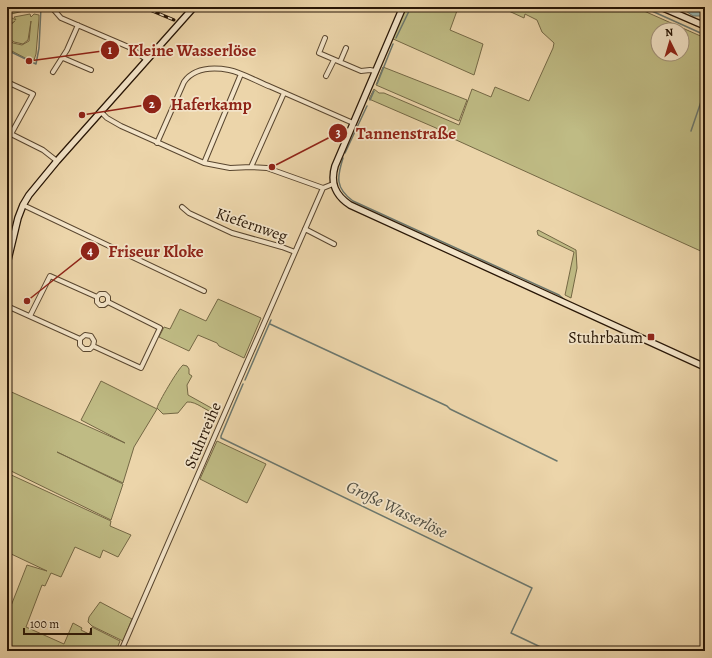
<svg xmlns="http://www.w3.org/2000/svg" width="712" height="658" font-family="Alegreya,serif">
	<rect width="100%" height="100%" fill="#ecd5aa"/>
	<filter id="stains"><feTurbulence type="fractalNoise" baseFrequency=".005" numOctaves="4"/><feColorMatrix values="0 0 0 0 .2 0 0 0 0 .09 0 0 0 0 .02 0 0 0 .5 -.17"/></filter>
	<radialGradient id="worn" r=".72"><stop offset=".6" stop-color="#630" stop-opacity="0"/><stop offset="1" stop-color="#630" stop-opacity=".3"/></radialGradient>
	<path fill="#bfbb84" stroke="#746845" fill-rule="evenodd" d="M 7,7 L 34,7 L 32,9 L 7,15 Z
		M 406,7 L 458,8 L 450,30 L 483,44 L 474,75 L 391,38 Z
		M 500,7 L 635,7 L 705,38 L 705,253 L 454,139 L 436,128 L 369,99 L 374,89 L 379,93 L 384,93 L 459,125 L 472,89 L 491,97 L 495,87 L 529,101 L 553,48 L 554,43 L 542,32 L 537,20 L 525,14 L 524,18 ZM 658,30 L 682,30 L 682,54 L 658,54 Z
		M 30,14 L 31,17 L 34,14 L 39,15 L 39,19 L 36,54 L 34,60 L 27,59 L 10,50 L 7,50 L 7,38 L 13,43 L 22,45 L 29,41 L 31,21 L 28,40 L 23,44 L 14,42 L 7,37 L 7,28 L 15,21 L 7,27 L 7,19 L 12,18 L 16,20 L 14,17 Z
		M 383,67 L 467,100 L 459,121 L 376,85 Z
		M 538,230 L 576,250 L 577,268 L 571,298 L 565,295 L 574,252 L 538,235 L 537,231 Z
		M 218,299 L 261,318 L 244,358 L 219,346 L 217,343 L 198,335 L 189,351 L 159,337 L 164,327 L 170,329 L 180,309 L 206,321 Z
		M 183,365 L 187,366 L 189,369 L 189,374 L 192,376 L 187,385 L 188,395 L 215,410 L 216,413 C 206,412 197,401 187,402 L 178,413 L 163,414 L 157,408 C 158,403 178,369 183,365 Z
		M 101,381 L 157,409 L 134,447 L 123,483 L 57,452 L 123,484 L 111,520 L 7,469 L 7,390 L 125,443 L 81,420 Z
		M 217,441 L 266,464 L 247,503 L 200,479 Z
		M 7,473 L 111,521 L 110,526 L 131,535 L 118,557 L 103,550 L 100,558 L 75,547 L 61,577 L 51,573 L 45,586 L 42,585 L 26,627 L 64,644 L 73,623 L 82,628 L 81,630 L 89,634 L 92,627 L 120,641 L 116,651 L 7,651 L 7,616 L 27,565 L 47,571 L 7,552 Z
		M 100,602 L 132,619 L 123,641 L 92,626 L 88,622 L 89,617 Z"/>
	<path fill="#9ab7b1" stroke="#6c776d" d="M 675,7 L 693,7 L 705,11 L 705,21 L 701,19 L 701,16 L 693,16 L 683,9 L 677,9 Z"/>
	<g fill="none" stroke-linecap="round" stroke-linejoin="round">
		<path stroke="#6c776d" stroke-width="1.5" d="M 643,7 L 705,35
			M 396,38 L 411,7
			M 7,50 L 36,64 L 39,48 L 41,7
			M 377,84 L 393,44
			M 370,100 L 374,91
			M 691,131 L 705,90
			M 345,153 L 367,106
			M 343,158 C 337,177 335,188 353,201 L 559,295 L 565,300
			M 270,324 L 447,406 L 450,409 L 557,461
			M 245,380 L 271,320
			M 243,384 L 221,436 L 221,438 L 532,588 L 511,633 L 549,651"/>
		<defs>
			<path id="street" d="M 54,10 L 61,18 L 131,48 L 147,60
				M 325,38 L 319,53 L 361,71 L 370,70 L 375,71
				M 63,58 L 91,70
				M 340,62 L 346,48
				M 53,72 L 67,50 L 78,25
				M 326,76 L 334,60
				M 7,82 L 33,94 L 11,134
				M 101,112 L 107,118 L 121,126 L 204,163 L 230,168 L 251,167 L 267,168 L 323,188 L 333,184
				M 7,132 L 43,150 L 57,161
				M 157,143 L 184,82 C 194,68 212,67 229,70 C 243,73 258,82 271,87 C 298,99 326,111 353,123
				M 204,163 L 241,74
				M 251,167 L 284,93
				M 23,205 L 204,291
				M 182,207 L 189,213 L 232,233 L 282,247 L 295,252
				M 305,229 L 334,244
				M 97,297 L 97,302 L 100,305 L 104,305 L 108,302
				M 7,306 L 80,339 L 80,345 L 84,349 L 90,349 L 93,346 L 141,368 L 160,328 L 108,302 L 108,297 L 105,294 L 100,294 L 97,297 L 50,276 L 30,316
				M 80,339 L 85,335 L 91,336 L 94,341 L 93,346
				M 121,651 L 323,188"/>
			<path id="secondary" d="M 403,7 L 335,166 C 330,183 335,195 350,205 L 705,367
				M 661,7 L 705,26
				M 7,264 L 18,218 L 23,205 L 29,195 L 57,161 L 194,7"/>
		</defs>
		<use href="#street" stroke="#59462f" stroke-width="6"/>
		<use href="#secondary" stroke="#281606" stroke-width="8"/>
		<use href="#street" stroke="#f3e4c8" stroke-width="4"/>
		<use href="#secondary" stroke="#f3e4c8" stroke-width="5.5"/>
		<defs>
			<path id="rail" d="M 143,7 L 174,20"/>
		</defs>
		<use href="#rail" stroke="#281606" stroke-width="3"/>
		<use href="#rail" stroke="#f3e4c8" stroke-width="1.5" stroke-dasharray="4.5" stroke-linecap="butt"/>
	</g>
	<rect fill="#8f2418" stroke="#f3e4c8" stroke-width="1.5" x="647" y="333" width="8" height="8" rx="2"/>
	<g text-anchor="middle" stroke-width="3.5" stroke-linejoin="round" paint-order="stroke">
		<g font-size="16" fill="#281606" stroke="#f3e4c8">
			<text transform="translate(252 224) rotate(19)" y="6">Kiefernweg</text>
			<text transform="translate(202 435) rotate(-67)" y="6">Stuhrreihe</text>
		</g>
		<g font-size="16" fill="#281606" stroke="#f3e4c8" text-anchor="end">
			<text x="643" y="343">Stuhrbaum</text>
		</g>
		<g font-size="17" font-style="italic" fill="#504e42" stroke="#f3e4c8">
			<text transform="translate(397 509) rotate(26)" y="6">Große Wasserlöse</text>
		</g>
	</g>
	<path fill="none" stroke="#8f2418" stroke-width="1.5" d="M29 61L110 50M82 115L152 104M272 167L338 133M27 301L90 251"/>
	<g fill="#8f2418" stroke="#f3e4c8" stroke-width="1.5">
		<circle cx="29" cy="61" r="4"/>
		<circle cx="82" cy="115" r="4"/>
		<circle cx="272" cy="167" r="4"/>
		<circle cx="27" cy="301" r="4"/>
		<circle cx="110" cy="50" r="10"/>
		<circle cx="152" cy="104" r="10"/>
		<circle cx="338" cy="133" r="10"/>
		<circle cx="90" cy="251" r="10"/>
	</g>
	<g font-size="12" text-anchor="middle" font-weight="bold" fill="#fff">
		<text x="110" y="54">1</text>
		<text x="152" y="108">2</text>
		<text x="338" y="137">3</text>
		<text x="90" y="255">4</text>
	</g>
	<g font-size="17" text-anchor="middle" font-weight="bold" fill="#8f2418" stroke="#f3e4c8" stroke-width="3.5" stroke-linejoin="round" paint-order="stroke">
		<text x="192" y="56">Kleine Wasserlöse</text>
		<text x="211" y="110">Haferkamp</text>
		<text x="406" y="139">Tannenstraße</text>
		<text x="156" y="257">Friseur Kloke</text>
	</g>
	<rect width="712" height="658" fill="none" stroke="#ecd5aa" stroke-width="24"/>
	<rect x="8" y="8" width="696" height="642" fill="none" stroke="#281606" stroke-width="2"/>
	<rect x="12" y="12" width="688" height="634" fill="none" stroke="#281606"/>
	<g transform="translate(670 42) rotate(355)"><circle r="19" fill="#f3e4c8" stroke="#a2927a"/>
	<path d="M0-3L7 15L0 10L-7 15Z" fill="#8f2418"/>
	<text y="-6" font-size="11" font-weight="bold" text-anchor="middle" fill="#281606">N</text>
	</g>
	<path d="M24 628v6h67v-6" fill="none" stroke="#281606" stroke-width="2"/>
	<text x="30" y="628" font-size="12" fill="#281606" stroke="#f3e4c8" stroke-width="3" paint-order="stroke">100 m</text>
	<rect width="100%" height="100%" filter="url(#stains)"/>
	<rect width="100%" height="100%" fill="url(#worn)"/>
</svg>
